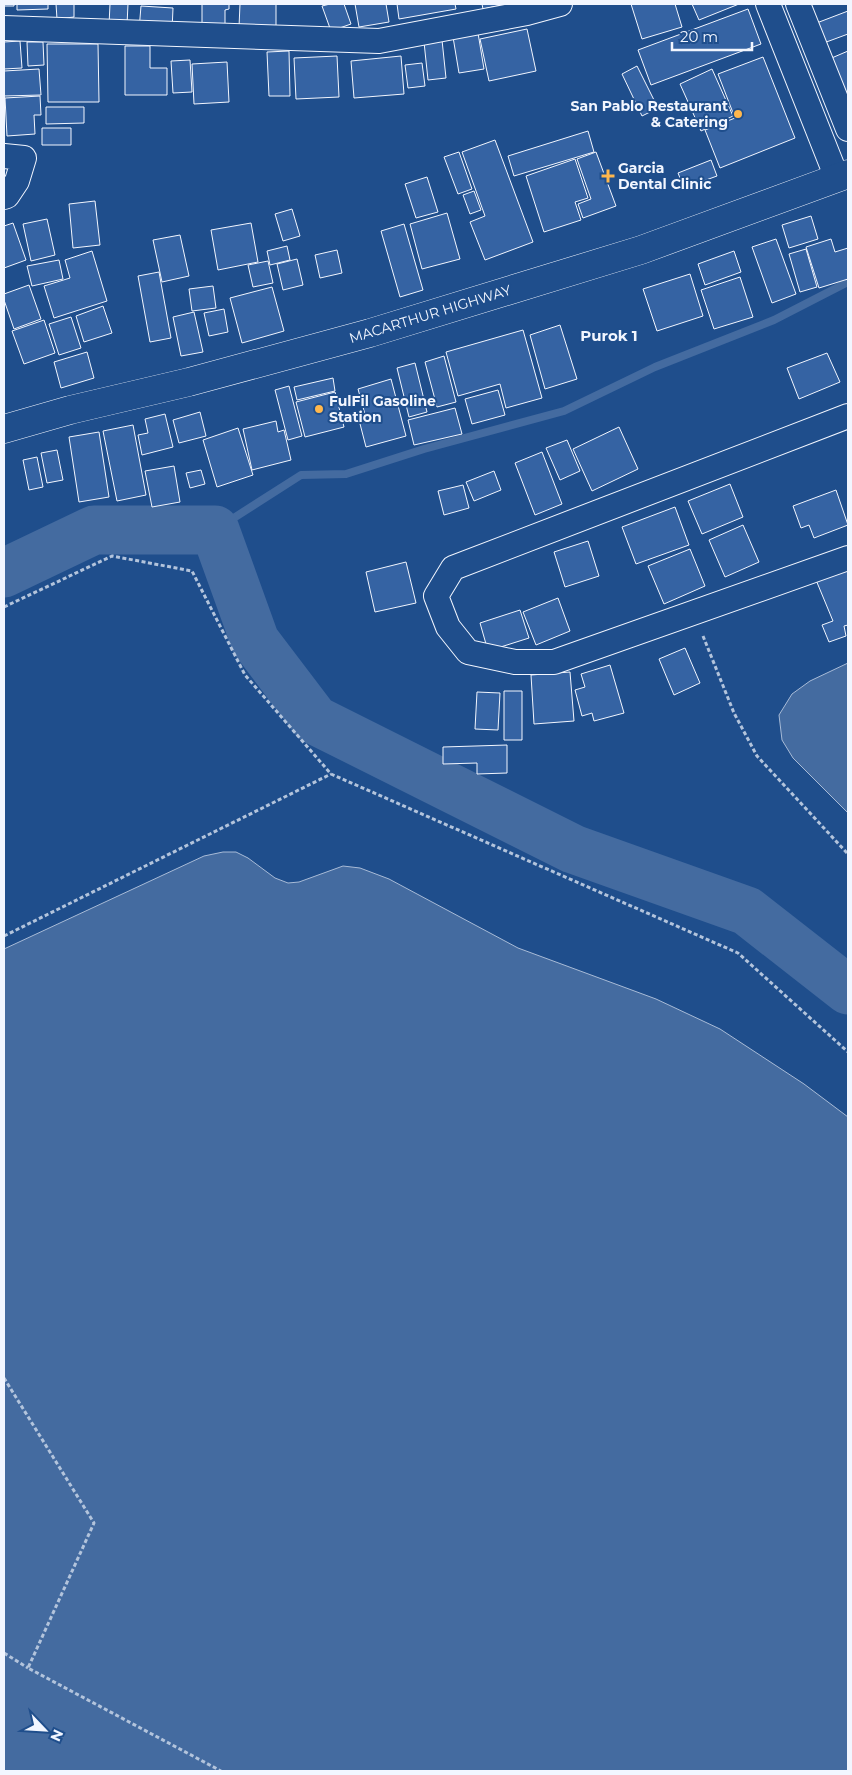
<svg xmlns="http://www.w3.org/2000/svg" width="852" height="1775" font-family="Montserrat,sans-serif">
	<rect width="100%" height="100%" fill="#1f4e8c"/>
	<path fill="#446ba0" stroke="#a8bbd7" d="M 848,663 L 848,813 L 793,758 L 782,740 L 779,715 L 792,694 L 810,681 Z
		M 223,852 L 236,852 L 248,858 L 275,878 L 288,883 L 299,882 L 343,866 L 360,868 L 389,879 L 518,948 L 656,999 L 720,1029 L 804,1084 L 848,1117 L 848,1771 L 4,1771 L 4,949 L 204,856 Z"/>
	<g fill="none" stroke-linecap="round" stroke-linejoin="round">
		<path stroke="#446ba0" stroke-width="8" d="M 215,530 L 301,475 L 346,474 L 424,449 L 564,411 L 655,367 L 774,320 L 848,282"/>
		<path stroke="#446ba0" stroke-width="49" d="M 4,573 L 94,530 L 215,530 L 255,641 L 315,720 L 573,849 L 747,911 L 848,990"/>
	</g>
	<path fill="#3563a3" stroke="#f2f6ff" d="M 4,4 L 14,4 L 14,6 L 4,6 Z
		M 17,4 L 48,4 L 48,9 L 17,10 Z
		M 56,4 L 74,4 L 74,17 L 57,19 Z
		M 110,4 L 128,4 L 127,25 L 109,25 Z
		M 202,4 L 229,4 L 229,9 L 225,10 L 225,27 L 202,27 Z
		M 240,4 L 276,4 L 276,27 L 239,27 Z
		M 330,4 L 344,4 L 351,24 L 331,31 L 322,6 Z
		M 355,4 L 386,4 L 389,22 L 359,27 Z
		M 397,4 L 455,4 L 456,9 L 399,19 Z
		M 482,4 L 507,4 L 483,9 Z
		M 631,4 L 675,4 L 682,27 L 642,39 Z
		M 692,4 L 739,4 L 699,20 Z
		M 141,6 L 173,8 L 172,31 L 139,30 Z
		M 748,9 L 761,44 L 651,85 L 638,50 Z
		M 848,11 L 848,34 L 821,44 L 814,24 Z
		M 527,29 L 536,71 L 489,81 L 480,39 Z
		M 478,33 L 484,69 L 459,73 L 453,37 Z
		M 442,40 L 446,78 L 428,80 L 424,42 Z
		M 20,41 L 22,68 L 4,69 L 4,42 Z
		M 27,42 L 43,42 L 44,65 L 28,66 Z
		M 47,44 L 98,44 L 99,102 L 48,102 Z
		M 125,46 L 150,46 L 150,68 L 167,68 L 167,95 L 125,95 Z
		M 289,51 L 290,96 L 269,96 L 267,52 Z
		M 848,51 L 848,111 L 827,60 Z
		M 337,56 L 339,97 L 296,99 L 294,58 Z
		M 401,56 L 404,94 L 354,98 L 351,61 Z
		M 763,57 L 795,138 L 720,168 L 705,130 L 735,118 L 718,74 Z
		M 190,60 L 192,92 L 173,93 L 171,61 Z
		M 227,62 L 229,102 L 194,104 L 192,64 Z
		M 422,63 L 425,86 L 408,88 L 405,65 Z
		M 637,66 L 658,108 L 642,116 L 622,74 Z
		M 39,69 L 41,95 L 4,96 L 4,71 Z
		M 712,69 L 733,116 L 701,131 L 680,84 Z
		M 40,96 L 41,115 L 34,115 L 35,134 L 7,136 L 5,98 Z
		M 46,107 L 84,107 L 84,123 L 46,124 Z
		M 42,128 L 71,128 L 71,145 L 42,145 Z
		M 588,131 L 594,152 L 514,176 L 508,156 Z
		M 495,140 L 533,242 L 485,260 L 470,222 L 485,216 L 462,152 Z
		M 459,152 L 472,189 L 458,194 L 444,157 Z
		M 596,152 L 616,206 L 583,218 L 578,204 L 591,199 L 577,159 Z
		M 575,159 L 588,198 L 575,202 L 581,220 L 544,232 L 526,176 Z
		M 711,160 L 717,176 L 684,188 L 678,173 Z
		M 427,177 L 438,212 L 416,218 L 405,184 Z
		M 474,191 L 481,210 L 470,214 L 463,195 Z
		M 95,201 L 100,245 L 73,248 L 69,204 Z
		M 292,209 L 300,236 L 283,241 L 275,214 Z
		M 447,213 L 460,259 L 422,269 L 410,224 Z
		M 811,216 L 818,239 L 789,248 L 782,225 Z
		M 47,219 L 55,255 L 31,261 L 23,224 Z
		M 13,223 L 26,260 L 4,268 L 4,226 Z
		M 251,223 L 258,262 L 218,270 L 211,230 Z
		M 404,224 L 423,290 L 400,297 L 381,231 Z
		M 180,235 L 189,276 L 162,282 L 153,240 Z
		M 776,239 L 796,294 L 772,303 L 752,247 Z
		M 831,239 L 835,252 L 848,248 L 848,279 L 819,288 L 806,247 Z
		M 287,246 L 290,260 L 270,265 L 267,251 Z
		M 806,249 L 817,287 L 800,292 L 789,254 Z
		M 337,250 L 342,273 L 320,278 L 315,255 Z
		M 92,251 L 107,301 L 54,318 L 44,286 L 70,278 L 65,260 Z
		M 734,251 L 741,272 L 705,285 L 698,264 Z
		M 297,259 L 303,285 L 283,290 L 277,264 Z
		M 59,260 L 63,279 L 32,286 L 27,266 Z
		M 268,261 L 273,283 L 253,287 L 248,265 Z
		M 159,272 L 171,338 L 150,342 L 138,276 Z
		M 690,274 L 703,316 L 657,331 L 643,289 Z
		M 740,277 L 753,317 L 714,329 L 701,290 Z
		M 29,285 L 41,319 L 14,329 L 4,300 L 4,294 Z
		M 213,286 L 216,308 L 192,311 L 189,289 Z
		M 272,287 L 284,331 L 242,343 L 230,298 Z
		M 103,306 L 112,333 L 84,342 L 76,316 Z
		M 224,309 L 228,332 L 209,336 L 204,313 Z
		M 194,312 L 203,352 L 181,356 L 173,317 Z
		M 71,317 L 81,348 L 59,355 L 49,324 Z
		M 44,320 L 55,353 L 24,364 L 12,331 Z
		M 560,325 L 577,379 L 545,389 L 530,335 Z
		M 523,330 L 542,398 L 506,408 L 500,384 L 458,396 L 446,352 Z
		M 87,352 L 94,378 L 61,388 L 54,362 Z
		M 827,353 L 840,382 L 799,399 L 787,368 Z
		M 444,356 L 456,402 L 437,407 L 425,362 Z
		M 415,363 L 427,412 L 409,417 L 397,368 Z
		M 333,378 L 335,391 L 297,400 L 294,387 Z
		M 391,379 L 406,436 L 366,447 L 359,420 L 366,418 L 358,389 Z
		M 289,386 L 302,436 L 288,440 L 275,390 Z
		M 498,390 L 505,415 L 472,424 L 465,399 Z
		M 335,392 L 344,427 L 305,437 L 296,402 Z
		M 455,408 L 462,434 L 414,445 L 408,420 Z
		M 200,412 L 206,436 L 179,443 L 173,420 Z
		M 165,414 L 173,447 L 142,455 L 138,435 L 148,433 L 145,419 Z
		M 276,421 L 278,432 L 284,430 L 291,460 L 252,470 L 243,429 Z
		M 133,425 L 146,495 L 117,501 L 103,431 Z
		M 619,427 L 638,469 L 592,491 L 573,449 Z
		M 238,428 L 253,475 L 217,487 L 203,440 Z
		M 99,432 L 109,497 L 79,502 L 69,437 Z
		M 567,440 L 580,471 L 560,480 L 546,448 Z
		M 57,450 L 63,480 L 47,483 L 41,453 Z
		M 542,452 L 562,504 L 535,515 L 515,463 Z
		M 37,457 L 43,487 L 29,490 L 23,460 Z
		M 174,466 L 180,502 L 152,507 L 145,471 Z
		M 201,470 L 205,484 L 190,488 L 186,473 Z
		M 494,471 L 501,490 L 474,501 L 466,482 Z
		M 730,484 L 743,517 L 702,534 L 688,501 Z
		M 463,485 L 469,508 L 444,515 L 438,491 Z
		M 836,490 L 848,525 L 814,538 L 809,525 L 801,528 L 793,506 Z
		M 675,507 L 689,545 L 636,564 L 622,527 Z
		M 743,525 L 759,562 L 725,577 L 709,540 Z
		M 588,541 L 599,576 L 565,587 L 554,552 Z
		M 690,549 L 705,586 L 664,604 L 648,566 Z
		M 406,562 L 416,603 L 375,612 L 366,572 Z
		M 848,569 L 848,625 L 844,626 L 846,636 L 829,642 L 822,625 L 833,621 L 816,580 Z
		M 558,598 L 570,631 L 536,645 L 523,612 Z
		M 520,610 L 529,638 L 488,651 L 480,623 Z
		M 685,648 L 700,683 L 674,695 L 659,659 Z
		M 610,665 L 624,713 L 594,721 L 592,713 L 582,716 L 575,690 L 585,687 L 581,674 Z
		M 570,672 L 574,721 L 534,724 L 531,675 Z
		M 504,691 L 522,691 L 522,740 L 504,740 Z
		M 477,692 L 500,693 L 498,730 L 475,729 Z
		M 507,745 L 507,773 L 477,774 L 477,763 L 443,764 L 443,747 Z"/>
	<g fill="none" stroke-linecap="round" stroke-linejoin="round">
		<defs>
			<path id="minor" d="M 768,4 L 837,178
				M 798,4 L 848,129
				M 4,28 L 379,41 L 527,13 L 560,4
				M 4,156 L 24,158 L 17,181 L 7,196 L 4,197
				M 848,416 L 453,568 L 436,596 L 448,627 L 468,652 L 515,662 L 554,662 L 848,558"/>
			<path id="secondary" d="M 4,429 L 70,410 L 189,382 L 370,333 L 641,250 L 848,174"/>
		</defs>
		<use href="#minor" stroke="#f2f6ff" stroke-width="26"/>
		<use href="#secondary" stroke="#f2f6ff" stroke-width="29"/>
		<path stroke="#b3c4dc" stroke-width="3" stroke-dasharray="4 2.5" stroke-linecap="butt" d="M 4,607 L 112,556 L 192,571 L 245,675 L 331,774 L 738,953 L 848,1052
			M 703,636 L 734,713 L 757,756 L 848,854
			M 4,936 L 331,774
			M 4,1378 L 94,1523 L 28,1668 L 221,1771
			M 4,1653 L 28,1668"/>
		<use href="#minor" stroke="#1f4e8c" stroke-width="24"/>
		<use href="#secondary" stroke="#1f4e8c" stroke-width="28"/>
	</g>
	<g fill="#ffb74d" stroke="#1f4e8c" stroke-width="2">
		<circle cx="738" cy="114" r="5"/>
		<path d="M605.5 168.5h5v5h5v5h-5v5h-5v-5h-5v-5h5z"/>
		<circle cx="319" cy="409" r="5"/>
	</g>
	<g text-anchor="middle" stroke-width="4" stroke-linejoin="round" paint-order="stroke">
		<g font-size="14" font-weight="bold" fill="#f2f6ff" stroke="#1f4e8c" text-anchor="start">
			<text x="728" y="111" text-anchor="end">San Pablo Restaurant<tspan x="728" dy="16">&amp; Catering</tspan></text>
			<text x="618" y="173">Garcia<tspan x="618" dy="16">Dental Clinic</tspan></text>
			<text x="329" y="406">FulFil Gasoline<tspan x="329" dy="16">Station</tspan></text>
		</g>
		<g font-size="14" fill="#f2f6ff" stroke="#1f4e8c">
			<text transform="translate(430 314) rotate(-17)" y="5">MACARTHUR HIGHWAY</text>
		</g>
		<g font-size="15" font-weight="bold" fill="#f2f6ff" stroke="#1f4e8c">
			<text x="609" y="341">Purok 1</text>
		</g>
	</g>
	<rect width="852" height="1775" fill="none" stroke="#f2f6ff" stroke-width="10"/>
	<g transform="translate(45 1730) rotate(115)" stroke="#1f4e8c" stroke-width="4" paint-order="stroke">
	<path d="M0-4L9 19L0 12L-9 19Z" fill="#f2f6ff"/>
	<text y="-8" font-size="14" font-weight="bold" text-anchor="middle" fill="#f2f6ff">N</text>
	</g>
	<path d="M672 42v8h80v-8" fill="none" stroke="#f2f6ff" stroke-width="2.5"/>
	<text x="680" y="42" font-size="15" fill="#f2f6ff" stroke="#1f4e8c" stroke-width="4" paint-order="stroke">20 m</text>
</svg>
